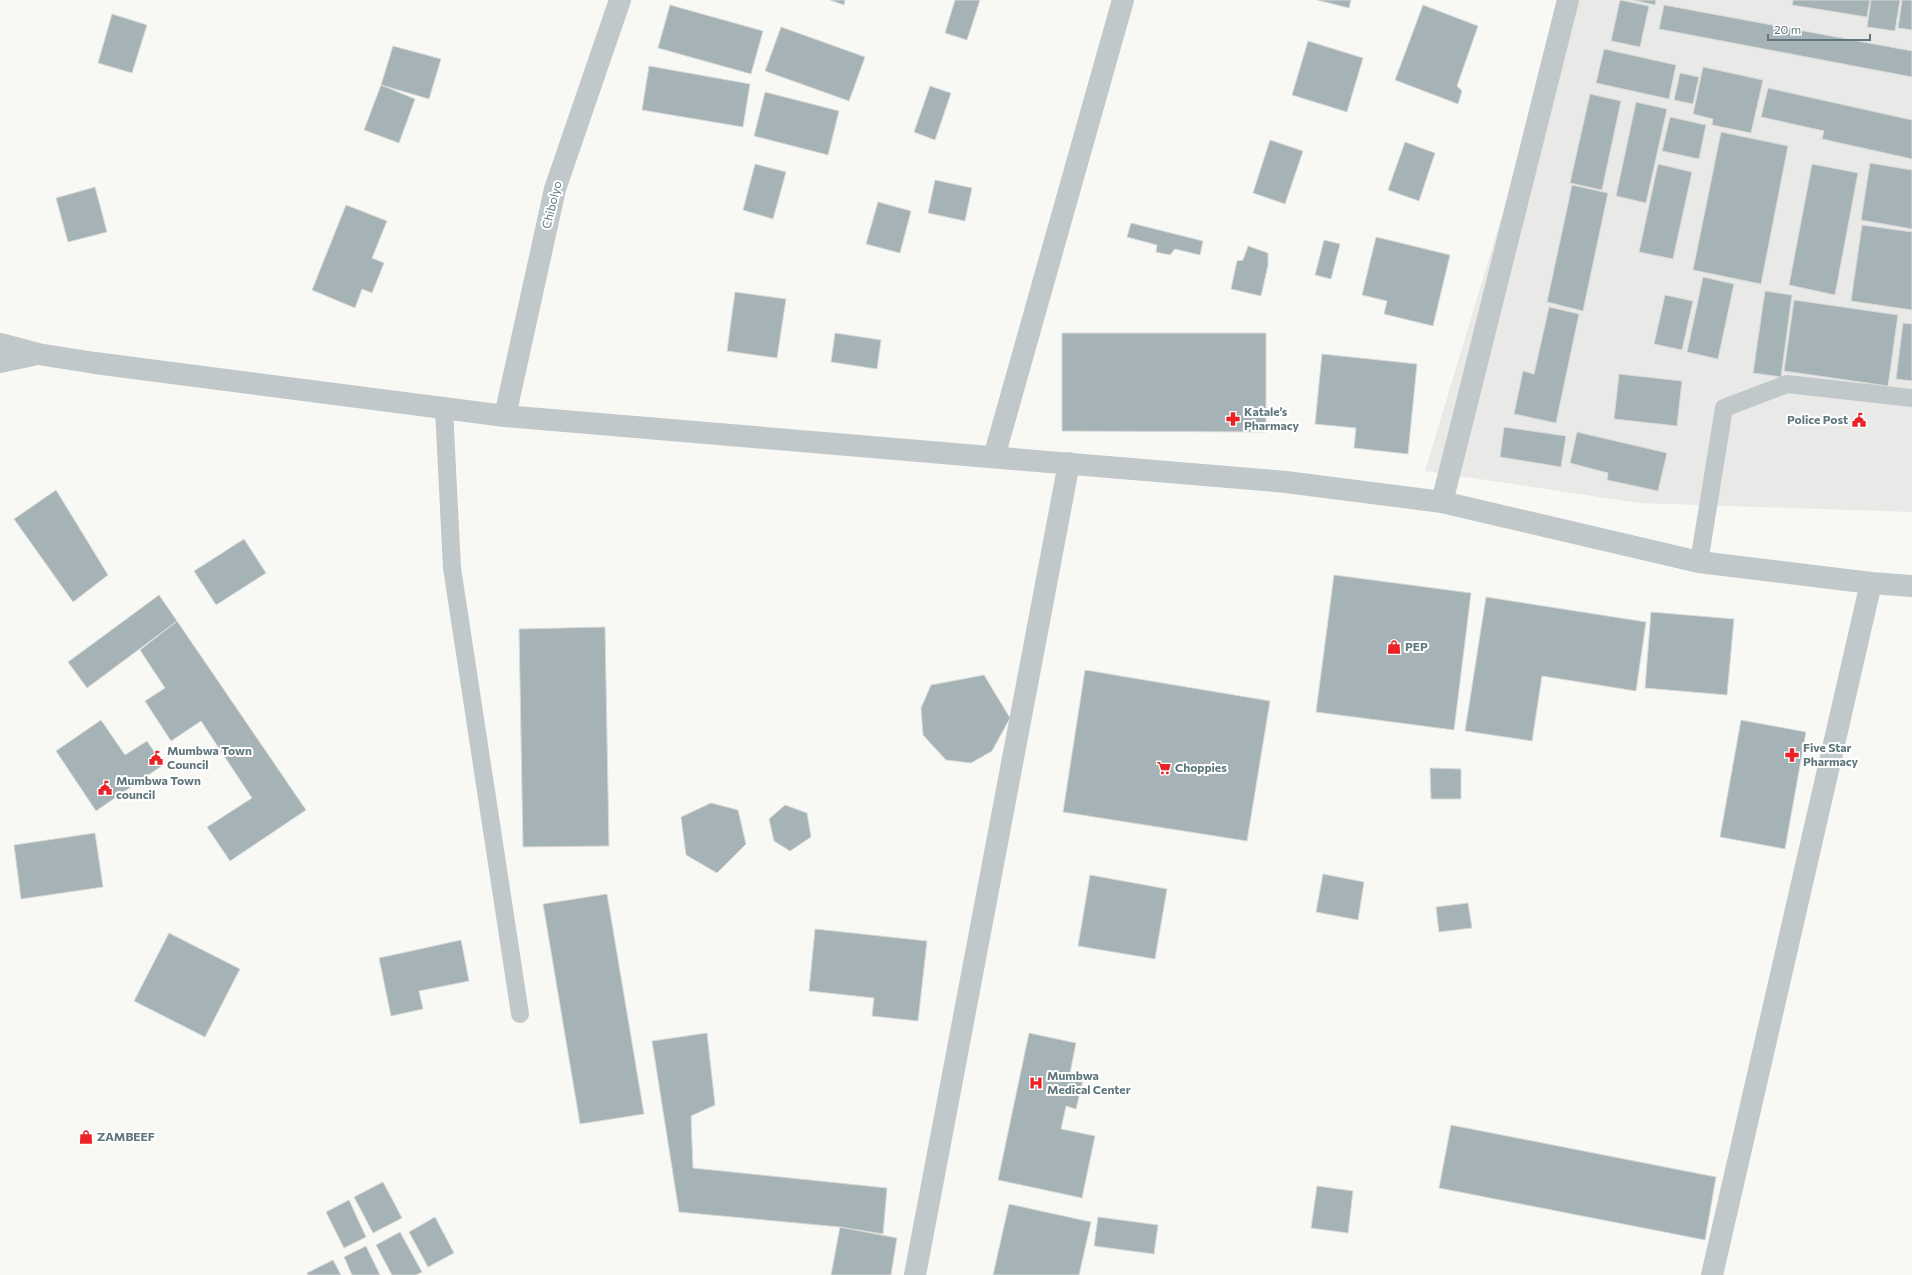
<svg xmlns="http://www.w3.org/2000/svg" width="1912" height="1275" font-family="Commissioner,sans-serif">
	<rect width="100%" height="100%" fill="#f8f8f5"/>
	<path fill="#e9e9e8" d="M 1567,0 L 1912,0 L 1912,512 L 1639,503 L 1425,471 Z"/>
	<path fill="#a5b3b6" stroke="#dad9d8" d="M 830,0 L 845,0 L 844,5 Z
		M 955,0 L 980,0 L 967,40 L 945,33 Z
		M 1317,0 L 1351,0 L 1349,8 Z
		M 1620,0 L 1649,6 L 1640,47 L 1611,41 Z
		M 1633,0 L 1656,0 L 1655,5 Z
		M 1793,0 L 1870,0 L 1867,17 L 1792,5 Z
		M 1871,0 L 1900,0 L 1895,31 L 1867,27 Z
		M 1902,0 L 1912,0 L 1912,30 L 1898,28 Z
		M 670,5 L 763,31 L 751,74 L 658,48 Z
		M 1423,5 L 1478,26 L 1457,86 L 1462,91 L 1458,104 L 1395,80 Z
		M 1664,5 L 1912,51 L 1912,77 L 1659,29 Z
		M 112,14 L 147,25 L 132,73 L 98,63 Z
		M 781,27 L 865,57 L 849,101 L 765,71 Z
		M 1308,41 L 1363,58 L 1347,112 L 1292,95 Z
		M 393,46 L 441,59 L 429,99 L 381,85 Z
		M 1604,49 L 1676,65 L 1669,99 L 1596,83 Z
		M 649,66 L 750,84 L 743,127 L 642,110 Z
		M 1703,67 L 1763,80 L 1751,133 L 1712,125 L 1713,119 L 1693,114 Z
		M 1680,73 L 1699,77 L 1693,104 L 1674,100 Z
		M 381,85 L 415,99 L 399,143 L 364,130 Z
		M 930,86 L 951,93 L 935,140 L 914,132 Z
		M 1768,88 L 1912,120 L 1912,159 L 1822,139 L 1824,131 L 1761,117 Z
		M 765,92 L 839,111 L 828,155 L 754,136 Z
		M 1590,94 L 1621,101 L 1602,190 L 1570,183 Z
		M 1636,102 L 1667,109 L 1646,203 L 1616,196 Z
		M 1670,117 L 1706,125 L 1699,159 L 1662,151 Z
		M 1721,132 L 1788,146 L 1761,284 L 1693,270 Z
		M 1270,140 L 1303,151 L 1285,204 L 1253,193 Z
		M 1405,142 L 1435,153 L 1419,201 L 1388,190 Z
		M 1870,163 L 1912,170 L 1912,229 L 1861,220 Z
		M 755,164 L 786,172 L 773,219 L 743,210 Z
		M 1658,164 L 1692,172 L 1673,259 L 1639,252 Z
		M 1812,164 L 1858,173 L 1835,295 L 1789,285 Z
		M 935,180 L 972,188 L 965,221 L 928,213 Z
		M 1572,185 L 1608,193 L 1583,311 L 1547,302 Z
		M 95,187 L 107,232 L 68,242 L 56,198 Z
		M 878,202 L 911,211 L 900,253 L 866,244 Z
		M 346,205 L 387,221 L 372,258 L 384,263 L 372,293 L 362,289 L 355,308 L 312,290 Z
		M 1131,223 L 1203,241 L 1200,255 L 1175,249 L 1170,255 L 1156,252 L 1157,245 L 1127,237 Z
		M 1862,225 L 1912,232 L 1912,310 L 1851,301 Z
		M 1376,237 L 1450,255 L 1433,326 L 1384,314 L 1387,301 L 1362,295 Z
		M 1324,240 L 1340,244 L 1331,279 L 1315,275 Z
		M 1248,246 L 1268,253 L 1268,265 L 1261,296 L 1231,289 L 1237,261 L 1243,260 Z
		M 1703,277 L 1734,284 L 1718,359 L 1687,352 Z
		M 1765,291 L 1792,295 L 1781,377 L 1753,373 Z
		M 735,292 L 786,299 L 777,358 L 727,351 Z
		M 1665,295 L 1693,301 L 1682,350 L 1654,344 Z
		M 1794,300 L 1898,315 L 1888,386 L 1784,371 Z
		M 1549,307 L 1579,314 L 1556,423 L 1514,414 L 1523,371 L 1534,374 Z
		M 1903,323 L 1912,324 L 1912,381 L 1896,379 Z
		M 835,333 L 881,340 L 877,369 L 831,362 Z
		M 1062,333 L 1266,333 L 1266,432 L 1062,431 Z
		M 1322,354 L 1417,364 L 1408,454 L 1354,448 L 1356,428 L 1315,424 Z
		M 1619,374 L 1682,381 L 1677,426 L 1614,419 Z
		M 1504,427 L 1566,436 L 1561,467 L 1500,457 Z
		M 1577,432 L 1667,453 L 1658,491 L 1607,480 L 1608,473 L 1570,463 Z
		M 56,490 L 108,575 L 73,602 L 14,519 Z
		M 244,539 L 266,573 L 216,605 L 194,571 Z
		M 1334,575 L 1471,593 L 1454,730 L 1316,712 Z
		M 159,595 L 177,621 L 87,688 L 68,662 Z
		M 1486,597 L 1646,622 L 1636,691 L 1542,676 L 1532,741 L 1465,731 Z
		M 1651,612 L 1734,619 L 1727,695 L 1645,688 Z
		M 177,621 L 306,810 L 230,861 L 207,827 L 252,798 L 201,721 L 171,741 L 145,701 L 165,688 L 140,650 Z
		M 605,627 L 609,846 L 523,847 L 519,629 Z
		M 1085,670 L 1270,701 L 1247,841 L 1063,812 Z
		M 984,675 L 1010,718 L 992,751 L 971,763 L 946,760 L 923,735 L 921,708 L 931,685 Z
		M 101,720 L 125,755 L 147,741 L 163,765 L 96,811 L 56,751 Z
		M 1741,720 L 1806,732 L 1785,849 L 1720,837 Z
		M 1430,768 L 1461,769 L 1461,799 L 1431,799 Z
		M 711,803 L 738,810 L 746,844 L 717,873 L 686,855 L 681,817 Z
		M 785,805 L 807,813 L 811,837 L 790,851 L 774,841 L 769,819 Z
		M 95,833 L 103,887 L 21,899 L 14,845 Z
		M 1323,874 L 1364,882 L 1358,920 L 1316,912 Z
		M 1090,875 L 1167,889 L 1155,959 L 1078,946 Z
		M 607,894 L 644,1114 L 580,1124 L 543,904 Z
		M 1468,903 L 1472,928 L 1439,932 L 1436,907 Z
		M 815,929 L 927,941 L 918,1021 L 872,1016 L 874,998 L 809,991 Z
		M 169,933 L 240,969 L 205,1037 L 134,1001 Z
		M 461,940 L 469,981 L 419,991 L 423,1009 L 391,1016 L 379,958 Z
		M 707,1033 L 715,1105 L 691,1116 L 693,1168 L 887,1188 L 883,1234 L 840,1227 L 679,1212 L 652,1041 Z
		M 1029,1033 L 1076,1043 L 1070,1073 L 1084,1076 L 1076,1109 L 1066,1106 L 1061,1129 L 1095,1136 L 1082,1198 L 998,1180 Z
		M 1451,1125 L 1716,1177 L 1705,1240 L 1439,1188 Z
		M 383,1182 L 402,1218 L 373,1233 L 354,1197 Z
		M 1317,1186 L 1353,1191 L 1348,1233 L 1311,1228 Z
		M 349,1200 L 366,1237 L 344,1248 L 326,1212 Z
		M 1009,1204 L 1091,1222 L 1079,1275 L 993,1275 Z
		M 435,1217 L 454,1253 L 428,1267 L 409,1232 Z
		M 1098,1217 L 1158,1225 L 1154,1254 L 1094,1246 Z
		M 840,1227 L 897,1238 L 891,1275 L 831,1275 Z
		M 400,1232 L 422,1272 L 416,1275 L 392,1275 L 376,1245 Z
		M 366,1246 L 380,1275 L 352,1275 L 344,1257 Z
		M 333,1260 L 341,1275 L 308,1275 L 307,1273 Z"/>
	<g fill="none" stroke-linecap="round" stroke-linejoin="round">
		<path stroke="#c1c8ca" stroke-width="18" d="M 444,409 L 452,568 L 520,1014
			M 1699,562 L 1724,408 L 1787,384 L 1912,398"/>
		<path stroke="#c1c8ca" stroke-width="22" d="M 0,344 L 38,354 L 95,363 L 505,416 L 1286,482 L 1442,502 L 1699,562 L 1871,583 L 1912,586
			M 0,362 L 33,355
			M 505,416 L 555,189 L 620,0
			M 994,457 L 1123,0
			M 1442,502 L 1568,0
			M 915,1275 L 1069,463
			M 1712,1275 L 1871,583"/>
	</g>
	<defs>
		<symbol id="pharmacy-bare" viewBox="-9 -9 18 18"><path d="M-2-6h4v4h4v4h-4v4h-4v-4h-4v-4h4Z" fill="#ec2126" stroke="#fff" stroke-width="2.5" paint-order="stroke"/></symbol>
		<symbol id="civic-bare" viewBox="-9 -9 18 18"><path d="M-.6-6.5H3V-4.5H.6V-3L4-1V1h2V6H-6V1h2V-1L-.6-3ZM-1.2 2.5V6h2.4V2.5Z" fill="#ec2126" stroke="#fff" stroke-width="2.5" paint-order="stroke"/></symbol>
		<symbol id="shop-bare" viewBox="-9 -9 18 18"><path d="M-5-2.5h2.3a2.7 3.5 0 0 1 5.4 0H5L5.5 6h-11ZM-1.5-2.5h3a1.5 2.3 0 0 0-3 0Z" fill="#ec2126" stroke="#fff" stroke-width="2.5" paint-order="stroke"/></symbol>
		<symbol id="supermarket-bare" viewBox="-9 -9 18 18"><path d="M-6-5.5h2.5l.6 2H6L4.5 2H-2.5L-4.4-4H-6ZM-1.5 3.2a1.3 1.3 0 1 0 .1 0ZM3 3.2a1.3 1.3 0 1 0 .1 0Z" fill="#ec2126" stroke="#fff" stroke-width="2.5" paint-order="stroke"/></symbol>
		<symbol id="hospital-bare" viewBox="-9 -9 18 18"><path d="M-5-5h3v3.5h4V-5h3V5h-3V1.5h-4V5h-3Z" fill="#ec2126" stroke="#fff" stroke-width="2.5" paint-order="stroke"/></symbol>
	</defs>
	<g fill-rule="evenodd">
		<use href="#pharmacy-bare" x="1223" y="409" width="20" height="20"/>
		<use href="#civic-bare" x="1849" y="410" width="20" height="20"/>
		<use href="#shop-bare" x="1384" y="637" width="20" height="20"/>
		<use href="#pharmacy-bare" x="1782" y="745" width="20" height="20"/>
		<use href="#civic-bare" x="146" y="748" width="20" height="20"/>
		<use href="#supermarket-bare" x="1154" y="758" width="20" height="20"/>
		<use href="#civic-bare" x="95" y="778" width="20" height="20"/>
		<use href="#hospital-bare" x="1026" y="1073" width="20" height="20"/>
		<use href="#shop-bare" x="76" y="1127" width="20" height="20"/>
	</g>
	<g text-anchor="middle" stroke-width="4" stroke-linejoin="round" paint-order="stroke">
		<g font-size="12" fill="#5e767c" stroke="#fff">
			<text transform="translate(552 205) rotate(-76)" y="4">Chibolyo</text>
		</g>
		<g font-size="12" font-weight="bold" fill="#5e767c" stroke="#fff" text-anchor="start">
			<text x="1244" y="416">Katale’s<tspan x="1244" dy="14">Pharmacy</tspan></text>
			<text x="1848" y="424" text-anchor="end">Police Post</text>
			<text x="1405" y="651">PEP</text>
			<text x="1803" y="752">Five Star<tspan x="1803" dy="14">Pharmacy</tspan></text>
			<text x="167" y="755">Mumbwa Town<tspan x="167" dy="14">Council</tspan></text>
			<text x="1175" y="772">Choppies</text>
			<text x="116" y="785">Mumbwa Town<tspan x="116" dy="14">council</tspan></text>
			<text x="1047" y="1080">Mumbwa<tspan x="1047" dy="14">Medical Center</tspan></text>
			<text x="97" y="1141">ZAMBEEF</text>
		</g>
	</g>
	<path d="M1768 34v6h102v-6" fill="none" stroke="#5e767c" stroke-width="2"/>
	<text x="1774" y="34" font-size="12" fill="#5e767c" stroke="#ffffff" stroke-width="3" paint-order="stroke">20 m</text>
</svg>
